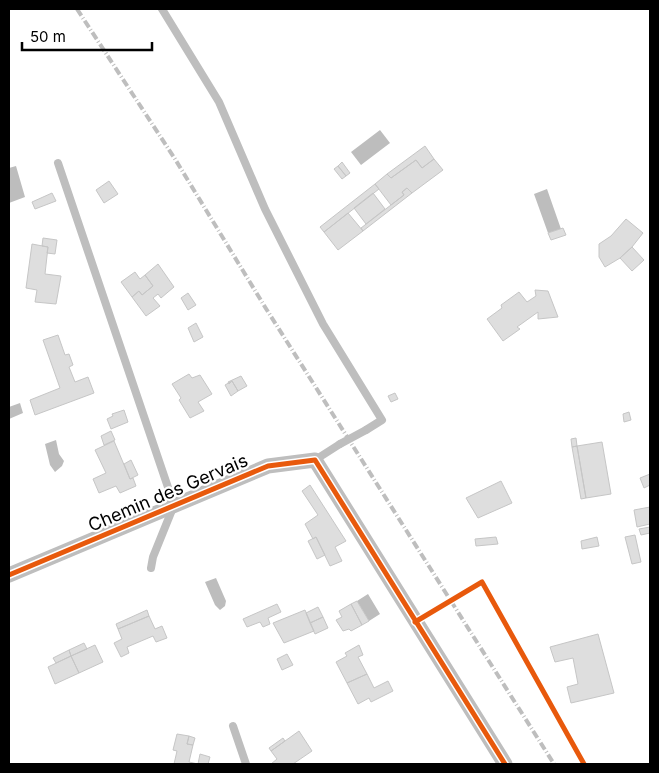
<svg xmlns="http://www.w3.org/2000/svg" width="659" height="773" font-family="Inter,sans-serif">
	<rect width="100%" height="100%" fill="#fff"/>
	<path fill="#bdbdbd" d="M 380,130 L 390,143 L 361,165 L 351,152 Z
		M 16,166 L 25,197 L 9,203 L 9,168 Z
		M 547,189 L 561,229 L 548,233 L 534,194 Z
		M 20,403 L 23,413 L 9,419 L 9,407 Z
		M 56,440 L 59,454 L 64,461 L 62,466 L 55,472 L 50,465 L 45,444 Z
		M 216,578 L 226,601 L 225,606 L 220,610 L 215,605 L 205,582 Z
		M 368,594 L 380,614 L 369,621 L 357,601 Z"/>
	<path fill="#dedede" stroke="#c6c6c6" d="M 425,146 L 434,159 L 422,168 L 416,160 L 391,178 L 387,174 Z
		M 434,159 L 443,170 L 412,193 L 407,188 L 402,192 L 404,195 L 391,205 L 375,184 L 387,174 L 391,178 L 416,160 L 422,168 Z
		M 342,162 L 350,173 L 346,176 L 338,166 Z
		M 338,166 L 346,176 L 342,179 L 334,169 Z
		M 109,181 L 118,194 L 104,203 L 96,190 Z
		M 375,184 L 379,189 L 324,232 L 320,227 Z
		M 407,188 L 412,193 L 363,231 L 361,228 L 404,195 L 402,192 Z
		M 52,193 L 56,201 L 35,209 L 32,202 Z
		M 373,193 L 385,209 L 366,224 L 354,208 Z
		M 348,213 L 363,231 L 338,250 L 324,232 Z
		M 626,219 L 643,233 L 632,247 L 620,258 L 605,267 L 599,257 L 599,244 L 611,236 Z
		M 563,228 L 566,235 L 551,240 L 548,233 Z
		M 43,238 L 57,240 L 55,254 L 47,253 L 48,247 L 42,246 Z
		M 32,244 L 48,247 L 45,274 L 61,276 L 56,304 L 35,302 L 37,290 L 26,288 Z
		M 632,247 L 644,260 L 632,271 L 620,258 Z
		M 158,264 L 174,287 L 161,298 L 158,294 L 153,298 L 160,306 L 146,316 L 132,297 L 139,291 L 142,295 L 153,286 L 145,275 Z
		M 135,272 L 140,279 L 145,275 L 153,286 L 142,295 L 139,291 L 132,297 L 121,282 Z
		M 535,290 L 548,291 L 558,317 L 538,319 L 538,312 L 517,327 L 520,329 L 503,341 L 487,319 L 502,308 L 501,305 L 519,292 L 527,302 L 536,296 Z
		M 188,293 L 196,305 L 188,310 L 181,298 Z
		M 196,323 L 203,337 L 194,342 L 188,328 Z
		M 58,335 L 65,355 L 69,354 L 73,365 L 69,367 L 75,382 L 88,377 L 94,393 L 35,415 L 30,400 L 60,388 L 43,340 Z
		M 189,374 L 192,378 L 200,375 L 212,394 L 198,402 L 204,411 L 190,418 L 179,400 L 181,398 L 172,384 Z
		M 241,376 L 247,386 L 238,391 L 232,381 L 229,384 L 228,382 Z
		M 232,381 L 238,391 L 231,396 L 225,385 Z
		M 395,393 L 398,399 L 391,402 L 388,396 Z
		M 124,410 L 128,422 L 111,429 L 107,419 L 113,416 L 112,414 Z
		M 629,412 L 631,420 L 624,422 L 623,414 Z
		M 111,431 L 115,440 L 104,445 L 101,436 Z
		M 576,438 L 577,446 L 572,447 L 571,439 Z
		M 114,441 L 130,479 L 133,478 L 136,486 L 120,493 L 116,486 L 99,493 L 93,479 L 106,473 L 95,450 Z
		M 602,442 L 611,494 L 586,498 L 577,446 Z
		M 577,446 L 586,498 L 581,499 L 572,447 Z
		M 131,460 L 138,475 L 130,479 L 124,464 Z
		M 650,474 L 650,485 L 644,488 L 640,478 Z
		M 501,481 L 512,503 L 478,518 L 466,498 Z
		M 310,485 L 346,541 L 335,547 L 342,561 L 330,566 L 316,537 L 313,539 L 305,524 L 318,515 L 302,491 Z
		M 650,507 L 650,524 L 637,527 L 634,510 Z
		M 650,527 L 650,533 L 641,535 L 639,529 Z
		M 635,535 L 641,562 L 632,564 L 625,537 Z
		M 316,537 L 325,555 L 317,559 L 308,541 Z
		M 496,537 L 498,544 L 476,546 L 475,539 Z
		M 597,537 L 599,546 L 582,549 L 581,541 Z
		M 357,601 L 369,621 L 362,625 L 351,604 Z
		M 277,604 L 281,612 L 268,618 L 270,624 L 263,627 L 260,622 L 247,627 L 243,619 Z
		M 351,604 L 362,625 L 351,631 L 349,629 L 343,631 L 336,620 L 342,617 L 339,611 Z
		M 318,607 L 323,617 L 310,623 L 306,613 Z
		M 147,610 L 149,616 L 118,629 L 116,624 Z
		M 305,610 L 314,631 L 284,643 L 273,623 Z
		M 149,616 L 155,629 L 162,626 L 167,638 L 156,642 L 153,636 L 127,647 L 129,653 L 121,657 L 114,643 L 122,639 L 118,629 Z
		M 323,617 L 328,628 L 315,634 L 310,623 Z
		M 598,634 L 614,693 L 571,703 L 567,687 L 578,684 L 573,658 L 555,662 L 550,647 Z
		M 84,643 L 87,649 L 71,656 L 69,650 Z
		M 95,645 L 103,662 L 79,673 L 71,656 Z
		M 359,645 L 363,655 L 358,657 L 367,674 L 347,683 L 336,662 L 347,656 L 345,653 Z
		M 69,650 L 71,656 L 56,663 L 53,658 Z
		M 287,654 L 293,665 L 282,670 L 277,659 Z
		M 71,656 L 79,673 L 55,684 L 48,667 Z
		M 367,674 L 374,688 L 388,681 L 393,691 L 371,702 L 369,698 L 358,704 L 347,683 Z
		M 299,731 L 312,751 L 293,764 L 271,764 L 277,759 L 271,751 Z
		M 177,734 L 189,736 L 187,744 L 193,745 L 189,762 L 198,764 L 200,754 L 210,757 L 208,764 L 174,764 L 177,751 L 173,750 Z
		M 189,736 L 195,738 L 193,745 L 187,744 Z
		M 283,738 L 285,741 L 271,751 L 269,748 Z"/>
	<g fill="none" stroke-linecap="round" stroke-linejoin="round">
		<path stroke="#bebebe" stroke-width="8" d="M 162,9 L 219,102 L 265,209 L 323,324 L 382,420 L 366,430
			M 58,163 L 174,505 L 153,557 L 151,568
			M 315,460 L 340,444
			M 233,726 L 246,764"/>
		<path stroke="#bebebe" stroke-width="15" d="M 9,575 L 268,466 L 315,460 L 505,764"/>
		<path stroke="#bebebe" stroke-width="4" stroke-dasharray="8 2.5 1 2.5" stroke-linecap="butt" d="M 77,9 L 175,159 L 265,307 L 554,764"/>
		<path stroke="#bebebe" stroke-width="8" d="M 340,444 L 366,430"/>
		<defs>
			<path id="cycleway" d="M 9,575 L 268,466 L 315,460 L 505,764
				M 415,622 L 482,582 L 584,764"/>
		</defs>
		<use href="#cycleway" stroke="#fff" stroke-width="8"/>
		<use href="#cycleway" stroke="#e8590c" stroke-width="5"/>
	</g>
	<g text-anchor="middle" stroke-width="4.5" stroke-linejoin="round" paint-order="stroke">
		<g font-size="18" fill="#000" stroke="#fff">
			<text transform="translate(168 493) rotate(-23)" y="6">Chemin des Gervais</text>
		</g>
	</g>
	<rect width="659" height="773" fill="none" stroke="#000000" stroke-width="20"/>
	<path d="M22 42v8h130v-8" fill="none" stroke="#000000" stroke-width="2.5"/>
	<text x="30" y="42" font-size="15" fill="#000000" stroke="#ffffff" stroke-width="4" paint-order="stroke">50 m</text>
</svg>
